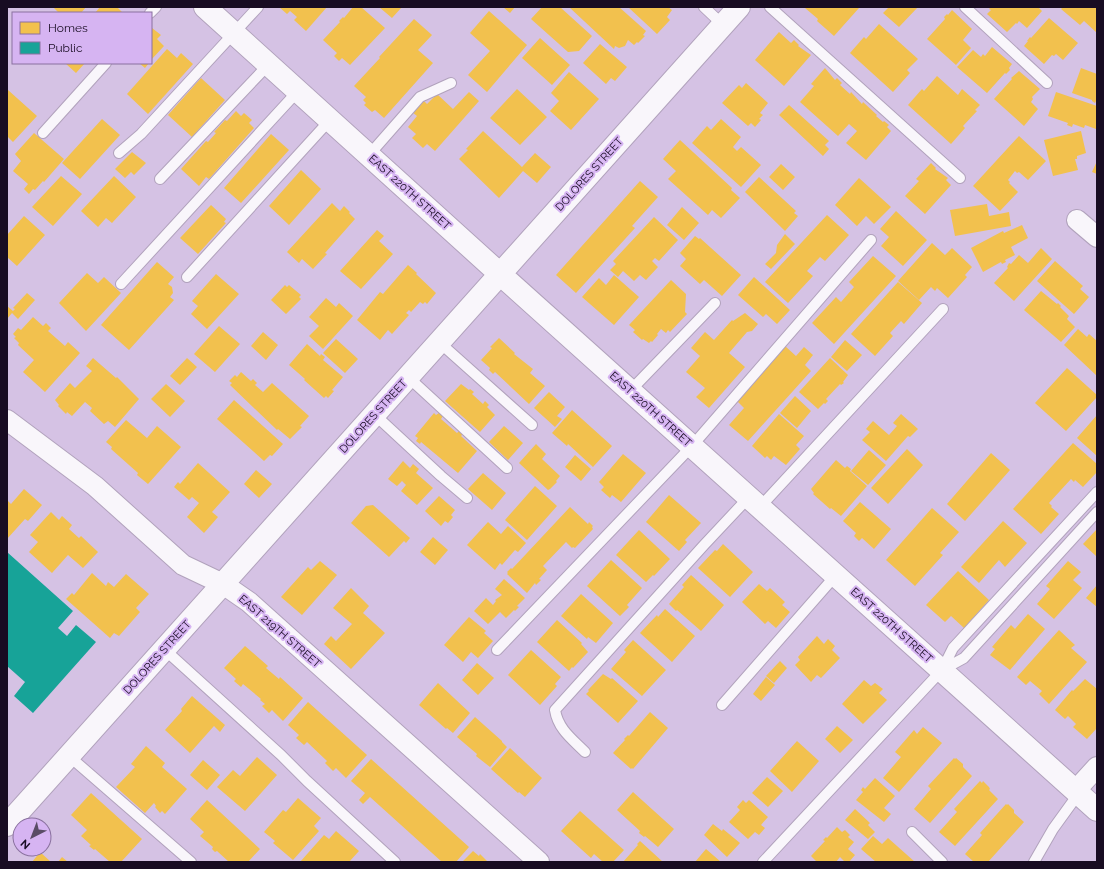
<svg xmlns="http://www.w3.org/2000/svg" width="1104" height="869" font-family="Raleway,sans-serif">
	<rect width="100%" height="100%" fill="#d5c2e4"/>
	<path fill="#f2c14e" d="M 53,7 L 86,7 L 81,13 L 59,13 Z
		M 100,7 L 117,7 L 123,13 L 95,13 Z
		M 279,7 L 327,7 L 306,31 L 294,20 L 297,17 L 290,11 L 287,14 Z
		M 353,7 L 361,7 L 385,28 L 350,65 L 342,58 L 339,61 L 334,56 L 337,53 L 323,40 L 340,22 L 339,21 L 343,17 L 344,18 Z
		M 379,7 L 402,7 L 392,18 Z
		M 503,7 L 515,7 L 510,13 Z
		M 542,7 L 560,7 L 592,36 L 579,51 L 568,52 L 531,19 Z
		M 569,7 L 619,7 L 646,31 L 643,35 L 645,36 L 638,43 L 637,42 L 634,45 L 628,40 L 625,46 L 619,48 L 615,46 L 614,49 Z
		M 628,7 L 668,7 L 672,10 L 667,17 L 670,20 L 657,34 Z
		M 807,7 L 858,7 L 859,8 L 834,36 L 817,21 L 818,19 L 805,8 Z
		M 889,7 L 918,7 L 899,27 L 883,13 Z
		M 991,7 L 1038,7 L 1042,11 L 1027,28 L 1019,21 L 1017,24 L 1016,23 L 1007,32 L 987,14 L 991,10 L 989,9 Z
		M 1063,7 L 1097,7 L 1097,33 L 1084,21 L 1080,25 L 1061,9 Z
		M 952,10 L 972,29 L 963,40 L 971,48 L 956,65 L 927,39 L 945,19 L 944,17 L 947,14 L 948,15 Z
		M 489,11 L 527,45 L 487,92 L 468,75 L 490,51 L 470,33 Z
		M 1049,18 L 1078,43 L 1063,60 L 1056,54 L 1054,56 L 1052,55 L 1044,64 L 1024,46 L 1028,41 L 1027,41 L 1030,37 L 1031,38 Z
		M 414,19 L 432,35 L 418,50 L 433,63 L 384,118 L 375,110 L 372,112 L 364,105 L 366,103 L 363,100 L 366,97 L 354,86 L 380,58 L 379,57 Z
		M 879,24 L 918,59 L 907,70 L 910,73 L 893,92 L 850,53 L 864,37 L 866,39 Z
		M 152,28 L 161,35 L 157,39 L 164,46 L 151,60 L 151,29 Z
		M 779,32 L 791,43 L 794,40 L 799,45 L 798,46 L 811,55 L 784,86 L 755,60 Z
		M 540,38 L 570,65 L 552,85 L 522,58 Z
		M 600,44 L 627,67 L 615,81 L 611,78 L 606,84 L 583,63 Z
		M 992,47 L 1012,64 L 1009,68 L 1010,70 L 1006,74 L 1005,73 L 987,93 L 957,67 L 973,50 L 981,57 L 983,54 L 985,56 Z
		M 167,49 L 177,58 L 181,53 L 193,64 L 148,114 L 127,94 Z
		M 65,63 L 85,63 L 76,73 Z
		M 139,63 L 149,63 L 145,68 Z
		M 825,68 L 835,80 L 837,78 L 842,83 L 840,85 L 850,94 L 851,92 L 862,104 L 863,102 L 877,115 L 876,116 L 883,122 L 884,121 L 889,125 L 887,127 L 891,131 L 866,160 L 846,143 L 857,131 L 849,124 L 838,136 L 800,102 L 814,86 L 811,84 Z
		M 1081,68 L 1097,74 L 1097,102 L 1096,101 L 1095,103 L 1092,101 L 1092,100 L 1072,93 Z
		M 1019,71 L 1040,89 L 1032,97 L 1033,99 L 1031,102 L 1038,109 L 1024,126 L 994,99 L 1012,79 L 1011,78 Z
		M 569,72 L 599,99 L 571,130 L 550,111 L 559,101 L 551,93 Z
		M 937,76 L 958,95 L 962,89 L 980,105 L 975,110 L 977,111 L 963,126 L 965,128 L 951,144 L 908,105 L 922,89 L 924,91 Z
		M 201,78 L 225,100 L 192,137 L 168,115 Z
		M 746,83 L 768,103 L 760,113 L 763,115 L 759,119 L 761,120 L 755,127 L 751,123 L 748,126 L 722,103 L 739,85 L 742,88 Z
		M 517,89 L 547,117 L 520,145 L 490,118 Z
		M 8,90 L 37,116 L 13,142 L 7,136 L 7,92 Z
		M 469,92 L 479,101 L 435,151 L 427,144 L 423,148 L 412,138 L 416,134 L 408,127 L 417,116 L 412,112 L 423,100 L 427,104 L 437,94 L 453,109 Z
		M 1056,92 L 1097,106 L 1096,129 L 1085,125 L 1084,128 L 1073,124 L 1072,127 L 1067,125 L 1068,123 L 1048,116 Z
		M 789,105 L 829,141 L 825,145 L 829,149 L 823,156 L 779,115 Z
		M 236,111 L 241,116 L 244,113 L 252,120 L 249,123 L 254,128 L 209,179 L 206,177 L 199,186 L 181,169 L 206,141 L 208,142 L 216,133 L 214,132 L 225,120 L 227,121 Z
		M 102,119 L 120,135 L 80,179 L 62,163 Z
		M 721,119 L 741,137 L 733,147 L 737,151 L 741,147 L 761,165 L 741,187 L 692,143 L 707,126 L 711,130 Z
		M 483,131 L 522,167 L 535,153 L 551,167 L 537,183 L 523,171 L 499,198 L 459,159 L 468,150 L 466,149 Z
		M 1081,131 L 1086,153 L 1077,156 L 1077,159 L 1075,159 L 1078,170 L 1053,176 L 1044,140 Z
		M 34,133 L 64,159 L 44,182 L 43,181 L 35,190 L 33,189 L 29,194 L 24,189 L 28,184 L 13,171 L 21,161 L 15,154 Z
		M 271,134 L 289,150 L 241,203 L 224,188 Z
		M 1019,136 L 1046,161 L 1028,180 L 1019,172 L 1017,173 L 1015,171 L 1008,180 L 1010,182 L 1009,183 L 1018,192 L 1000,211 L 973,186 Z
		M 680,140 L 732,188 L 731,190 L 740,198 L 721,218 L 712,210 L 708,215 L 668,179 L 676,171 L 663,159 Z
		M 132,152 L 146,163 L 134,175 L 131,172 L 125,178 L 115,169 Z
		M 1097,161 L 1097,174 L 1092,172 Z
		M 931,163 L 936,168 L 935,169 L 948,178 L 946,180 L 951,185 L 925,214 L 905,196 L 919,181 L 916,179 Z
		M 781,164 L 795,177 L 783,190 L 769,177 Z
		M 301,170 L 321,189 L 289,225 L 269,206 Z
		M 61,176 L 82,194 L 53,226 L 32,207 Z
		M 114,176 L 136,197 L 112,223 L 106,218 L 98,227 L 81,211 Z
		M 759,177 L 796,211 L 794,213 L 798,216 L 785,231 L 745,192 Z
		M 859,178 L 891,207 L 874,224 L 866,216 L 857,226 L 835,205 Z
		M 640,181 L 658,197 L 632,226 L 635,228 L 576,293 L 556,275 Z
		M 332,203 L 340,211 L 344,206 L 350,212 L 349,213 L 355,219 L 325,253 L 327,254 L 313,269 L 302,259 L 299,263 L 287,252 Z
		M 987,204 L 989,216 L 1009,212 L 1011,226 L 955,236 L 950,210 Z
		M 211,205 L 226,219 L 224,222 L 226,223 L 198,254 L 180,238 Z
		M 682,207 L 699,223 L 684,240 L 667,225 Z
		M 896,211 L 927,240 L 903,266 L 881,246 L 889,237 L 880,229 Z
		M 827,215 L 849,235 L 825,261 L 820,257 L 807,271 L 813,276 L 788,303 L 765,282 Z
		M 24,216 L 45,235 L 17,266 L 7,257 L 7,235 Z
		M 654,217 L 678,240 L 659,261 L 655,258 L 652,261 L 658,267 L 646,280 L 640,275 L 634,281 L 623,271 L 618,277 L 610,270 L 616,264 L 613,261 Z
		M 1022,225 L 1028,238 L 1011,247 L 1015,255 L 1005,260 L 1006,262 L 1002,264 L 1001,262 L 983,272 L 971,248 L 1003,231 L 1004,233 Z
		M 377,230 L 384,236 L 379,241 L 393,254 L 361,289 L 340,271 Z
		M 785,234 L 795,244 L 771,269 L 765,264 L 776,253 L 777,245 Z
		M 695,236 L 699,239 L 700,238 L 741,275 L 722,296 L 704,280 L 700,284 L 680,266 L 686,259 L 680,253 Z
		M 932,243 L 945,255 L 952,248 L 972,267 L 965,275 L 967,277 L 948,298 L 937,288 L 935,291 L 931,287 L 919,300 L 898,281 Z
		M 1041,248 L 1052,259 L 1014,301 L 994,283 L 1008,268 L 1007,267 L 1009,263 L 1011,264 L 1019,255 L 1028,263 Z
		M 873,256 L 896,276 L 834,344 L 812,323 L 836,297 L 841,302 L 854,287 L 849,282 Z
		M 1055,261 L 1083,286 L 1080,289 L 1089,297 L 1074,314 L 1037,281 Z
		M 157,262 L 174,277 L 168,284 L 172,287 L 173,293 L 170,297 L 174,300 L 129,350 L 101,325 Z
		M 408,265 L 417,273 L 416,274 L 436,293 L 427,304 L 425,302 L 423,304 L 420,302 L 411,312 L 409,310 L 406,313 L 409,315 L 392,334 L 388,330 L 380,340 L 357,320 L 380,292 L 383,294 Z
		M 87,273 L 98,283 L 104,277 L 121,293 L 86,331 L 59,303 Z
		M 216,274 L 239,294 L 207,329 L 191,314 L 198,306 L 192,301 Z
		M 614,275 L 639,297 L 614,325 L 582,297 L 599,278 L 606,285 Z
		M 754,277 L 790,310 L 777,324 L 766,314 L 763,317 L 738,295 Z
		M 671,280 L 686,294 L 685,312 L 687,314 L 670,332 L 668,330 L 666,333 L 661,329 L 657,334 L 658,335 L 652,342 L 651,341 L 649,343 L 643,339 L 642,340 L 633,332 L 635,330 L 629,325 Z
		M 898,282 L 922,303 L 904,324 L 901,321 L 890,333 L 893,336 L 875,356 L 851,334 Z
		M 285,285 L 287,287 L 289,285 L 301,295 L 299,297 L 301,299 L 286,314 L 271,300 Z
		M 1041,291 L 1057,304 L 1058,303 L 1061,306 L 1060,307 L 1069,316 L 1067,319 L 1075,327 L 1061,342 L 1024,310 Z
		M 27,293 L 35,300 L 18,319 L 12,313 L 7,319 L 7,306 L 13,311 L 15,309 L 13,308 Z
		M 326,298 L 336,307 L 339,303 L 353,316 L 323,349 L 309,336 L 319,326 L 309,317 Z
		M 745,313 L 758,324 L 752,331 L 747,332 L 729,353 L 745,367 L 709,408 L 696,397 L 705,388 L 686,372 L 700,356 L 691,348 L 705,332 L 714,340 L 732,320 L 733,321 Z
		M 33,317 L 43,326 L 46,323 L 51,328 L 48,331 L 65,346 L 68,342 L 80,353 L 45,392 L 23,372 L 34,360 L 18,345 L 19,343 L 14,338 L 16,337 L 13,334 L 18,328 L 21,330 Z
		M 219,326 L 240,344 L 215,372 L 194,354 Z
		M 1078,329 L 1087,337 L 1089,334 L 1097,341 L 1097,376 L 1064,345 Z
		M 263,332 L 278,345 L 266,360 L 251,346 Z
		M 499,338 L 515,353 L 514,354 L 533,369 L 530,373 L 545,386 L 529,404 L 495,372 L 493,374 L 489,370 L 490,368 L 481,360 L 492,348 L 490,347 Z
		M 336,339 L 358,359 L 345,373 L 323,353 Z
		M 845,340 L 862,355 L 847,371 L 831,357 Z
		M 307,344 L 320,356 L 321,354 L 325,357 L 323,360 L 343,377 L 332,390 L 334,391 L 328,398 L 326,396 L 324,398 L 304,380 L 305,379 L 289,365 Z
		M 785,346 L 796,356 L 804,347 L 813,355 L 805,365 L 811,371 L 748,441 L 729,425 L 744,408 L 736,400 Z
		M 93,358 L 116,378 L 117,377 L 139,399 L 115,427 L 108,421 L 104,424 L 90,411 L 92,408 L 85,402 L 72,416 L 67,412 L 66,414 L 58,406 L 59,405 L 55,400 L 70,383 L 75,388 L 92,371 L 86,366 Z
		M 187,358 L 197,367 L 180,385 L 170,376 Z
		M 830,358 L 848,375 L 843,382 L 844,383 L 841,385 L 840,384 L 826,399 L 828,401 L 825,404 L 824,403 L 818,409 L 799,392 Z
		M 1067,368 L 1097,395 L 1097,397 L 1066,431 L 1035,403 Z
		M 241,372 L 251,381 L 253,379 L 257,383 L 255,385 L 263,392 L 272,383 L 309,416 L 300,426 L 302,427 L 290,439 L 278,429 L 277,430 L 230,385 L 232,383 L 229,381 L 235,375 L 237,377 Z
		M 166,384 L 185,401 L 170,417 L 151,399 Z
		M 461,384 L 469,390 L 470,389 L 474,392 L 472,394 L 483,404 L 485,401 L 489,405 L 487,407 L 495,415 L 480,432 L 445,401 Z
		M 549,392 L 565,407 L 557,416 L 562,419 L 555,427 L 534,408 Z
		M 795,396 L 811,411 L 797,428 L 780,413 Z
		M 234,400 L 283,444 L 272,456 L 270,455 L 264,461 L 217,419 Z
		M 572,410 L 612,446 L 593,467 L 568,444 L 567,446 L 552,433 Z
		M 434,413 L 436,415 L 439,413 L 443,416 L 441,419 L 457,433 L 459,431 L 463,434 L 461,436 L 477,451 L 458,473 L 421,442 L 420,444 L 416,441 L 418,438 L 415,436 Z
		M 779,414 L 804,436 L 796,445 L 800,449 L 786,465 L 774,456 L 771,460 L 767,456 L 765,458 L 752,446 Z
		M 901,414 L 918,429 L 910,437 L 908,436 L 886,461 L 862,440 L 870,432 L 866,429 L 873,421 L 889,435 L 897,426 L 893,423 Z
		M 1097,415 L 1097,456 L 1077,438 Z
		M 126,420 L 147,438 L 157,426 L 181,447 L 148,484 L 137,475 L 138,473 L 111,449 L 112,447 L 106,442 Z
		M 504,426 L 523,443 L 508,460 L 489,442 Z
		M 1073,443 L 1097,464 L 1097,472 L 1083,487 L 1075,480 L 1074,482 L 1071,479 L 1049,503 L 1052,506 L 1051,507 L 1059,514 L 1041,534 L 1013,509 Z
		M 536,444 L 546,454 L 542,459 L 560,476 L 556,481 L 557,482 L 550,489 L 548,490 L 519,463 Z
		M 907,449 L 923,465 L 888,504 L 871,488 Z
		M 869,450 L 886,465 L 868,485 L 851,471 Z
		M 991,453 L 1010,470 L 965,521 L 947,504 Z
		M 623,454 L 646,473 L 621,502 L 612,495 L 610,498 L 601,490 L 604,487 L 599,482 Z
		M 575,455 L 591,469 L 581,481 L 565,467 Z
		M 836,460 L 845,468 L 847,466 L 851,469 L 850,471 L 867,486 L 841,516 L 831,508 L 830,509 L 813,494 L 814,493 L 811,489 Z
		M 403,461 L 410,468 L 413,464 L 419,469 L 416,473 L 433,488 L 417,505 L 401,491 L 406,485 L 402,481 L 397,486 L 388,479 Z
		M 198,463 L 230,492 L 212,512 L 218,517 L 204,533 L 187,517 L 199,503 L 192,497 L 189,500 L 174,487 L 178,482 L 180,484 Z
		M 256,470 L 272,484 L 259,498 L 244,484 Z
		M 483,473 L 506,493 L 492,510 L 468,489 Z
		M 535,486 L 557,506 L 527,540 L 505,520 Z
		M 24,489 L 42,505 L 28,521 L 25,519 L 7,539 L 7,500 L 11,504 Z
		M 669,495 L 701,523 L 685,540 L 687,542 L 679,551 L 646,522 Z
		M 439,496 L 455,510 L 451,515 L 453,517 L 448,523 L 445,521 L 441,526 L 425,511 Z
		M 860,502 L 891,529 L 874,549 L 862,538 L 859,541 L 854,536 L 856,533 L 843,521 Z
		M 373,505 L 410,538 L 406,543 L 404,541 L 389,557 L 351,523 L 366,506 Z
		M 570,507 L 588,524 L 589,522 L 593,526 L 592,527 L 593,529 L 575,548 L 573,547 L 572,548 L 566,542 L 543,566 L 547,570 L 539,579 L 541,580 L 536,585 L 535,583 L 527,593 L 507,574 L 508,573 L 507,572 L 511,568 L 512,569 Z
		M 932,508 L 959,532 L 940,553 L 943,555 L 915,586 L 886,560 Z
		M 51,512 L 59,520 L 62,516 L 72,525 L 69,529 L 79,538 L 81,536 L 98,552 L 83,568 L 68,555 L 52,573 L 29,552 L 38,542 L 30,535 Z
		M 1003,521 L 1027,543 L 1005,567 L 999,560 L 979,583 L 961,567 Z
		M 488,522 L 501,534 L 508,526 L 526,543 L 518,552 L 515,550 L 502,565 L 500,563 L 495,570 L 467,545 Z
		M 1097,529 L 1097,555 L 1096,556 L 1083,544 Z
		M 639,530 L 670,559 L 654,576 L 653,575 L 646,582 L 616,555 Z
		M 433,537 L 448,550 L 435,565 L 420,552 Z
		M 723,544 L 753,572 L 730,597 L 698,568 L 715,550 L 717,551 Z
		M 611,560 L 642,588 L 627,605 L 629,607 L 620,616 L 587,586 Z
		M 320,561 L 337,575 L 302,615 L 281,597 L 308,567 L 311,570 Z
		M 1068,561 L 1081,572 L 1073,580 L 1082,588 L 1054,619 L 1037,604 L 1050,589 L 1046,586 Z
		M 958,571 L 989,600 L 964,628 L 951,616 L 945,622 L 926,605 Z
		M 92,573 L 106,586 L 108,582 L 114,587 L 126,574 L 149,594 L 136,608 L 140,612 L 119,636 L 114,633 L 110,638 L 66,599 L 72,593 L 74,595 Z
		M 691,575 L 724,605 L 701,631 L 677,610 L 676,611 L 669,604 L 684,587 L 682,585 Z
		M 504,579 L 525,598 L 517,606 L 519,607 L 515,611 L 514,610 L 506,618 L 500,612 L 488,624 L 474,611 L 486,598 L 493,605 L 496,601 L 495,600 L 502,595 L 495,589 Z
		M 759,584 L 767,591 L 770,588 L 785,602 L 782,605 L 790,612 L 776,628 L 768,621 L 765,624 L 742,602 Z
		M 1097,585 L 1097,607 L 1086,598 Z
		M 351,588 L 369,606 L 363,613 L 385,633 L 351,669 L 324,644 L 331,636 L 336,641 L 352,624 L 333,608 Z
		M 581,594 L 613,623 L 596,643 L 588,637 L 587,639 L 561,616 Z
		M 665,609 L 695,636 L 672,662 L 640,633 L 657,615 L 658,617 Z
		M 1028,614 L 1045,629 L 1010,670 L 990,655 L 995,649 L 992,647 L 1011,625 L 1015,629 Z
		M 469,617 L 486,631 L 484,633 L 493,641 L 478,658 L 471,652 L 463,662 L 444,645 Z
		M 557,620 L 582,643 L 581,644 L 588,652 L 573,668 L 572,667 L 569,671 L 537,642 Z
		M 1059,630 L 1075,645 L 1071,648 L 1087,662 L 1049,704 L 1039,694 L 1042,691 L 1030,681 L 1026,685 L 1017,677 Z
		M 817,636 L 824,644 L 828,639 L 835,646 L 832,650 L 840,658 L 821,678 L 817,675 L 811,682 L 795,665 L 800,660 L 798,657 Z
		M 633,640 L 666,670 L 642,696 L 611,669 L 626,652 L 624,650 Z
		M 245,646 L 268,666 L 266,668 L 279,679 L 280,677 L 303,698 L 283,721 L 272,710 L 269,713 L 262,706 L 265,704 L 260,700 L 261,699 L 243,684 L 241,687 L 234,681 L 236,679 L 224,668 Z
		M 531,650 L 561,677 L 555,684 L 557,686 L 540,705 L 508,675 Z
		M 780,661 L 787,668 L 774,683 L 766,676 Z
		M 477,663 L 494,678 L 478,695 L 462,680 Z
		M 603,674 L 611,679 L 612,678 L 638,701 L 618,723 L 586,694 L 589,691 L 588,690 Z
		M 766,677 L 775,685 L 761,701 L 753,694 Z
		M 1085,679 L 1097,689 L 1097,728 L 1087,739 L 1073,727 L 1076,724 L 1068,716 L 1065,719 L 1055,710 L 1072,690 L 1073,691 Z
		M 864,680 L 871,686 L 875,683 L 883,689 L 879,693 L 887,700 L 863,724 L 842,704 Z
		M 438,683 L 470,713 L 453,733 L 447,728 L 446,729 L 419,705 Z
		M 192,696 L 225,725 L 220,732 L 214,726 L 190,753 L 165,730 L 182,711 L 181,709 Z
		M 308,702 L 367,755 L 346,778 L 336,768 L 333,771 L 325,763 L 327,761 L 307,742 L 304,745 L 296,738 L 299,735 L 288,725 Z
		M 650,712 L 668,728 L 633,769 L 632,768 L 631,769 L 613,753 L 625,740 L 624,739 L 628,735 L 629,736 Z
		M 475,717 L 502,741 L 502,742 L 507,747 L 490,767 L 476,756 L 477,754 L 457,737 Z
		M 837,726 L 853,740 L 840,753 L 825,739 Z
		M 923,727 L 942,743 L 899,792 L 883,778 L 901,757 L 895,752 L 914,730 L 917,734 Z
		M 797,741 L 819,761 L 792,792 L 770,771 Z
		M 146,746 L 165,763 L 162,767 L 187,789 L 165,814 L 162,811 L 160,813 L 155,807 L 156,806 L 154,803 L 145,813 L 116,787 L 135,767 L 131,764 Z
		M 510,748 L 542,778 L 525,797 L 519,792 L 518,793 L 491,769 Z
		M 257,757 L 277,775 L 245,811 L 217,787 L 233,770 L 240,776 Z
		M 954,758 L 955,759 L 956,758 L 963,764 L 963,767 L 972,776 L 930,823 L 914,809 L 931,789 L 928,786 Z
		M 371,759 L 469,847 L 456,862 L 442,862 L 370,797 L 363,804 L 359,800 L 365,793 L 351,781 Z
		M 203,760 L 220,775 L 207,790 L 190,775 Z
		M 767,777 L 783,791 L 768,807 L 752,793 Z
		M 875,778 L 895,796 L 884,808 L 891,814 L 884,822 L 856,800 L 863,792 L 861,790 L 863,787 L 865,789 Z
		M 980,781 L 982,783 L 983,781 L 989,787 L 990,789 L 989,790 L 998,799 L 955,846 L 939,832 L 957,812 L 954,809 Z
		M 633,792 L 674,829 L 658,847 L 645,836 L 644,837 L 639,833 L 640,831 L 617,810 Z
		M 91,793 L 142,839 L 121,862 L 110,862 L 95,849 L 94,850 L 89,846 L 91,845 L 81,836 L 87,830 L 71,815 Z
		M 298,798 L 321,818 L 314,826 L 319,831 L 293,860 L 273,843 L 275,841 L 264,832 L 283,810 L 286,812 Z
		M 207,800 L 260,849 L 248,862 L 229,862 L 217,851 L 215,852 L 212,849 L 213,847 L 200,836 L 204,832 L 190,819 Z
		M 743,800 L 746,803 L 749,800 L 768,817 L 761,825 L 765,828 L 759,835 L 755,832 L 748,839 L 729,822 L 740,810 L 737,807 Z
		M 1006,804 L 1007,805 L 1008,804 L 1014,810 L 1014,813 L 1024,822 L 988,862 L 974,862 L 965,854 L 982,835 L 980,833 Z
		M 855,809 L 870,823 L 868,825 L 875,832 L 868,839 L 845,820 Z
		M 580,811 L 624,850 L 613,862 L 603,862 L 594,854 L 591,858 L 561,831 Z
		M 713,824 L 722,831 L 723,829 L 740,843 L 727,857 L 704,835 Z
		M 837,827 L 842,832 L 845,830 L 850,835 L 848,837 L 854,842 L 848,849 L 855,855 L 849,862 L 845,862 L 840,857 L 836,862 L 817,862 L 811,856 L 825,841 L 823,840 L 826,837 L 827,838 Z
		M 336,831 L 359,851 L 349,862 L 300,862 L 324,835 L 329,839 Z
		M 873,836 L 882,844 L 888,838 L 915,862 L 876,862 L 861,849 Z
		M 640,841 L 663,862 L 623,862 L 638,845 L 637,844 Z
		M 706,849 L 721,862 L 695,862 Z
		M 473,851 L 479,856 L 480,854 L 488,862 L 462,862 Z
		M 40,852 L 51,862 L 32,862 Z
		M 62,857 L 68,862 L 58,862 Z"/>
	<path fill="#17a398" d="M 7,552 L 73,611 L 58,628 L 67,636 L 76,625 L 96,642 L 33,713 L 14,696 L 25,682 L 7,666 Z"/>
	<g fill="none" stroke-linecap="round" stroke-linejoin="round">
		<defs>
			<path id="lane" d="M 704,7 L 723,25
				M 770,7 L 960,178
				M 965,7 L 1047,83
				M 150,13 L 156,7
				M 43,133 L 106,63
				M 119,153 L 141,134 L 258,7
				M 369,155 L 420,97 L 451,83
				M 160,179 L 269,64
				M 187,277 L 330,120
				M 121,284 L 298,91
				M 439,342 L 532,425
				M 408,377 L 507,468
				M 630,391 L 715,303
				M 374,414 L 441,476 L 467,498
				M 760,507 L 943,309
				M 164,649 L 281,755 L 307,781 L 395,862
				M 497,650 L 692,446 L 871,240
				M 942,670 L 964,658 L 1097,512
				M 722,705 L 836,575
				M 585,752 C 572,739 558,729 555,710 L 704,545 L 749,497
				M 69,756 L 191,862
				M 912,832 L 942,862
				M 763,862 L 942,670 L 953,648 L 1097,492
				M 1034,862 L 1053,829 L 1079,793"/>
			<path id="street" d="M 1077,220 L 1097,237
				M 7,420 L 95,486 L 183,565 L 223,584 L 249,602 L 539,862
				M 1076,790 L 1097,767"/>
			<path id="secondary" d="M 205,7 L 500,274 L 1097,810
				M 7,825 L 739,7"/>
		</defs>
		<use href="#lane" stroke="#b1a2bc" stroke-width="12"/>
		<use href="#street" stroke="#b1a2bc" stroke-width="22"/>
		<use href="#secondary" stroke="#b1a2bc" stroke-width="24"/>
		<use href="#lane" stroke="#f9f6fb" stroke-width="10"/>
		<use href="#street" stroke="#f9f6fb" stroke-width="20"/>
		<use href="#secondary" stroke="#f9f6fb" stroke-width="22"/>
	</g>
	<g text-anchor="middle" stroke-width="4" stroke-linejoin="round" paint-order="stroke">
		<g font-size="11" fill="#180c22" stroke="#d6b4f2">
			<text transform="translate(589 174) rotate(-48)" y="4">DOLORES STREET</text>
			<text transform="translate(410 192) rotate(42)" y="4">EAST 220TH STREET</text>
			<text transform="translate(651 409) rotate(42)" y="4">EAST 220TH STREET</text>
			<text transform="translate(373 416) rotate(-48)" y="4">DOLORES STREET</text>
			<text transform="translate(892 625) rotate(42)" y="4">EAST 220TH STREET</text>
			<text transform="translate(280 631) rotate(41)" y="4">EAST 219TH STREET</text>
			<text transform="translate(157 657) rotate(-48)" y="4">DOLORES STREET</text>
		</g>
	</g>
	<rect width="1104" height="869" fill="none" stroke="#180c22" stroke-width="16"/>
	<rect x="12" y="12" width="140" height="52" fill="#d6b4f2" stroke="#8a719f"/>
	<rect x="20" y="22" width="20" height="12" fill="#f2c14e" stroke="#8a719f"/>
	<text x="48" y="32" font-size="12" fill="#180c22">Homes</text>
	<rect x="20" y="42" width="20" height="12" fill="#17a398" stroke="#8a719f"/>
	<text x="48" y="52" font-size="12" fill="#180c22">Public</text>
	<g transform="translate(32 837) rotate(222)"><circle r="19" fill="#d6b4f2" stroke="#8a719f"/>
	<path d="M0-3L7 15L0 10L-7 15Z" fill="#5a4c66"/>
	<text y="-6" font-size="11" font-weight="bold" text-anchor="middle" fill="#180c22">N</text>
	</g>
</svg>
